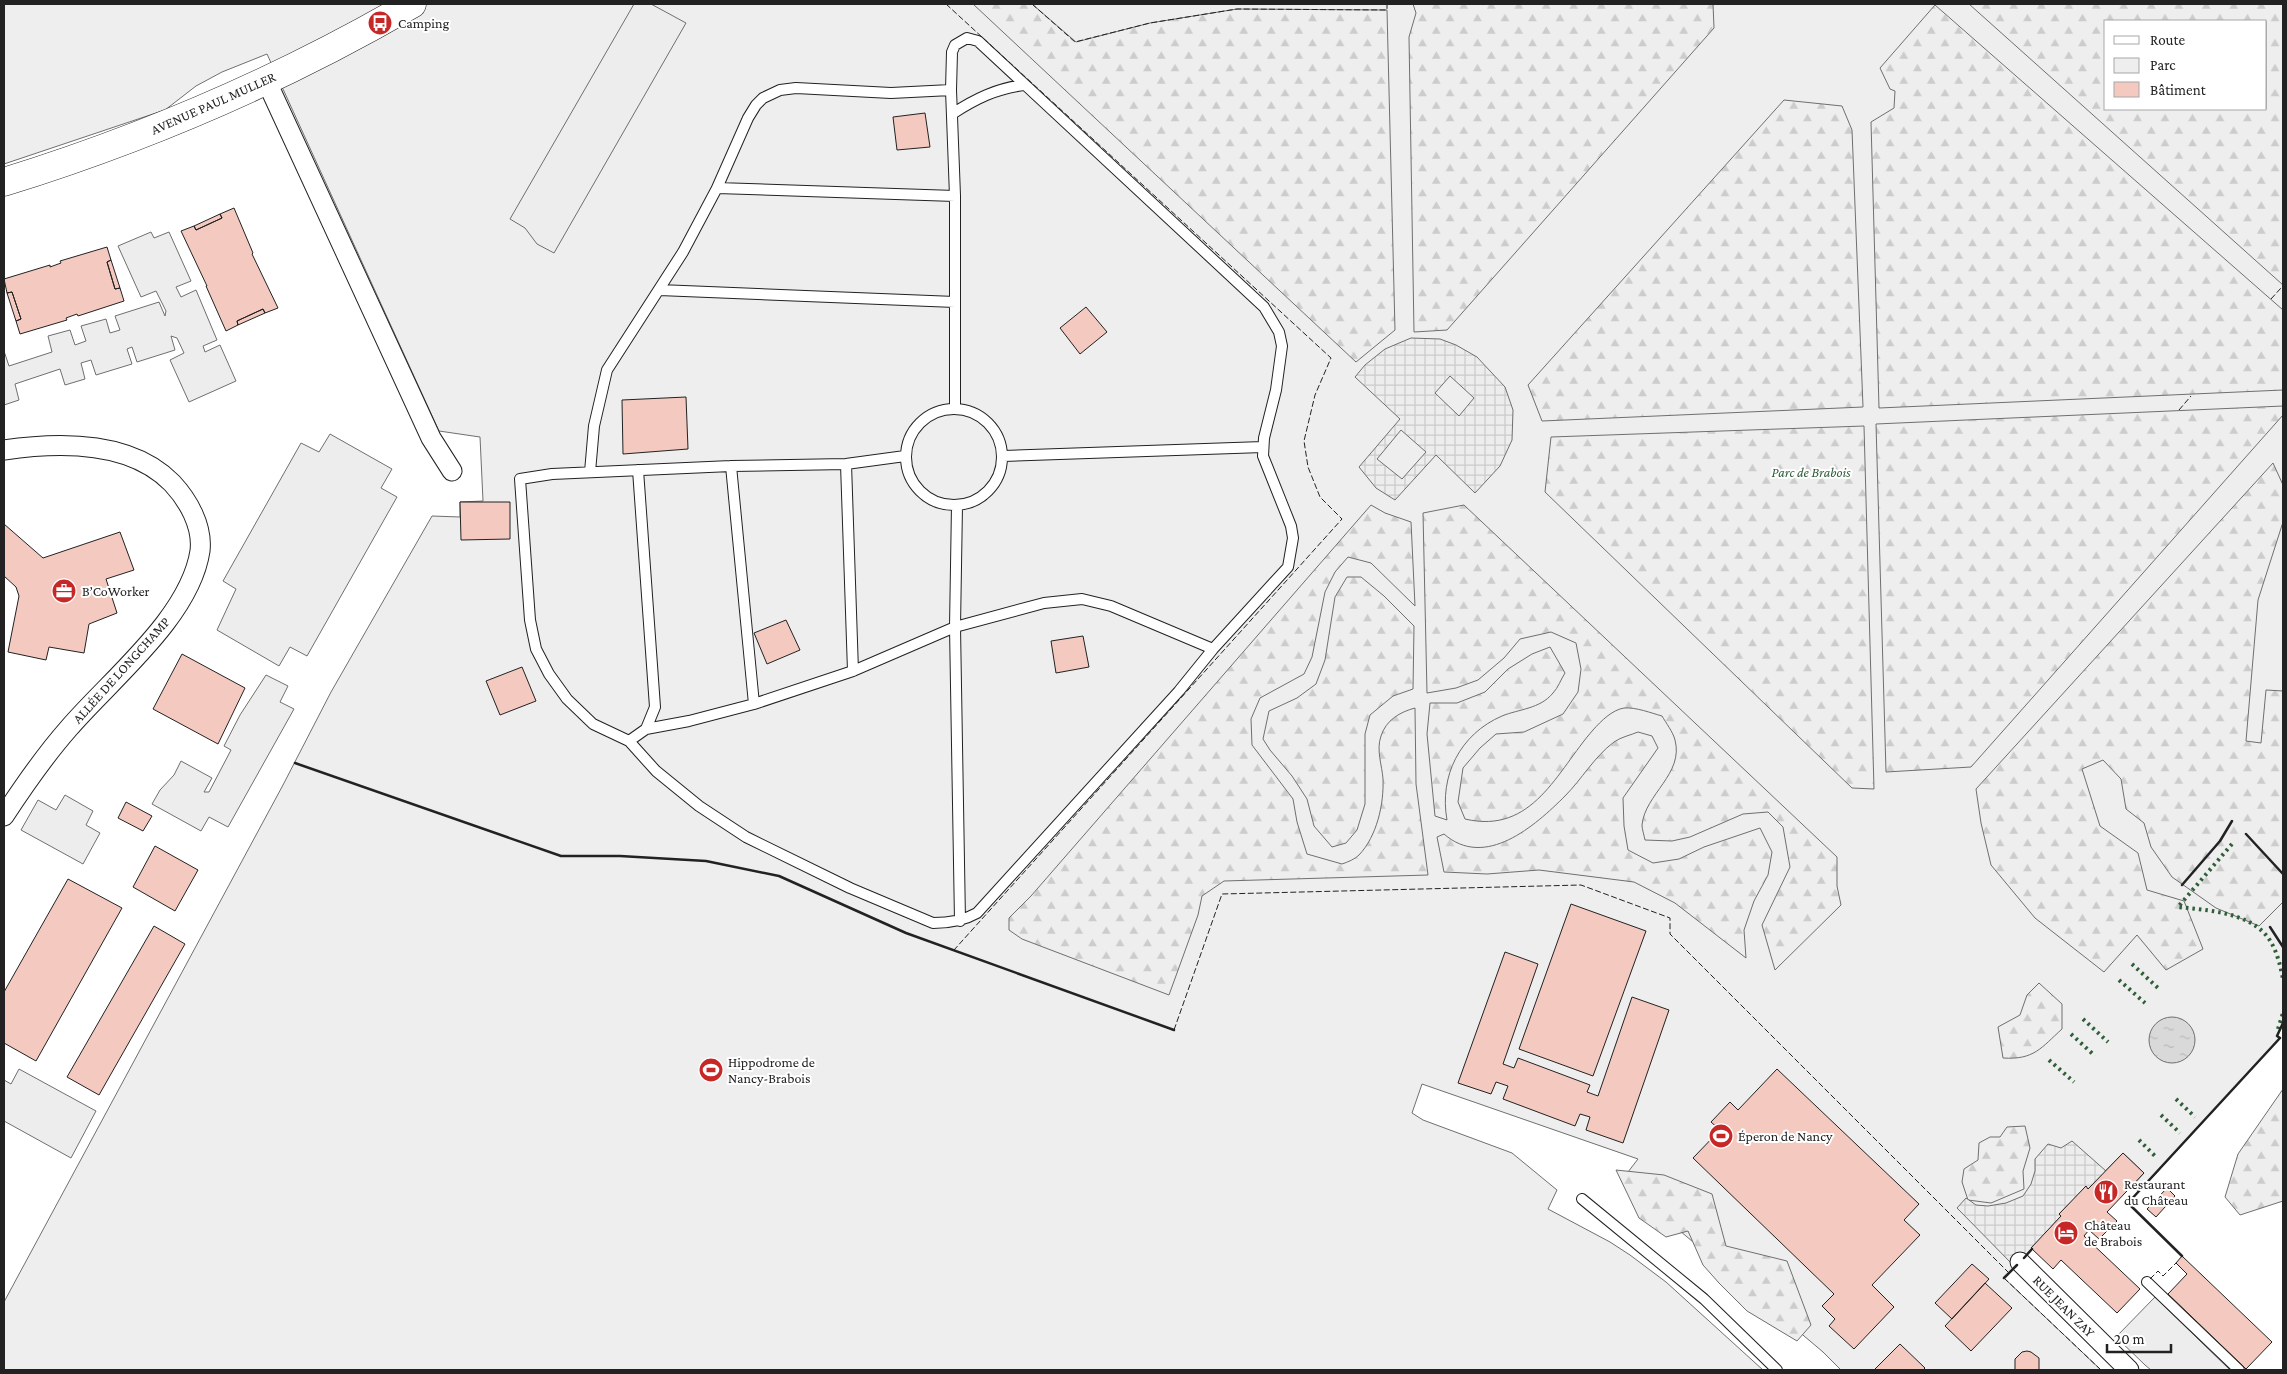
<svg xmlns="http://www.w3.org/2000/svg" width="2287" height="1374" font-family="'Crimson Pro',serif">
	<defs>
		<pattern id="forest-firs" width="22" height="20" patternUnits="userSpaceOnUse" patternTransform="scale(1.25)"><rect width="22" height="20" fill="#eee"/><path d="M5 1l3.5 6h-7zM16 11l3.5 6h-7z" fill="#ccc"/></pattern>
		<pattern id="plaza-grid" width="8" height="8" patternUnits="userSpaceOnUse" patternTransform="scale(1.25)"><rect width="8" height="8" fill="#ededed"/><path d="M0 4h8M4 0v8" fill="none" stroke="#cbcbcb"/></pattern>
		<pattern id="water-ripples" width="26" height="14" patternUnits="userSpaceOnUse" patternTransform="scale(1.25)"><rect width="26" height="14" fill="#d9d9d9"/><path d="M2 4q2-2 4 0t4 0M15 11q2-2 4 0t4 0" fill="none" stroke="#bababa"/></pattern>
	</defs>
	<rect width="100%" height="100%" fill="#fff"/>
	<path fill="#eee" stroke="#6f6f6f" fill-rule="evenodd" d="M 4,4 L 2283,4 L 2283,1023 L 2277,1035 L 2280,1038 L 2139,1192 L 2132,1186 L 2144,1173 L 2123,1153 L 2088,1189 L 2086,1187 L 2059,1214 L 2061,1216 L 2004,1278 L 2101,1370 L 1841,1370 L 1823,1352 L 1621,1181 L 1638,1159 L 1422,1084 L 1412,1113 L 1423,1120 L 1512,1153 L 1557,1190 L 1548,1209 L 1610,1242 L 1630,1255 L 1666,1282 L 1763,1370 L 4,1370 L 4,1302 L 283,785 L 331,692 L 432,516 L 460,517 L 460,502 L 483,501 L 480,437 L 439,431 L 267,54 L 222,72 L 196,86 L 165,110 L 4,164 ZM 2106,21 L 2266,21 L 2266,109 L 2106,109 Z"/>
	<path fill="url(#forest-firs)" stroke="#6f6f6f" fill-rule="evenodd" d="M 973,4 L 1032,4 L 1076,42 L 1150,23 L 1237,9 L 1387,10 L 1395,330 L 1356,362 Z
		M 1413,4 L 1713,4 L 1714,28 L 1447,330 L 1414,332 L 1409,37 L 1416,13 Z
		M 1969,4 L 2283,4 L 2283,285 ZM 2106,21 L 2266,21 L 2266,109 L 2106,109 Z
		M 1935,5 L 2283,310 L 2283,390 L 1879,408 L 1871,122 L 1894,108 L 1895,91 L 1890,89 L 1880,68 Z
		M 1784,100 L 1842,106 L 1852,130 L 1863,407 L 1542,421 L 1528,385 Z
		M 2283,406 L 2283,415 L 1971,767 L 1886,772 L 1876,424 Z
		M 1864,426 L 1874,789 L 1852,788 L 1545,492 L 1551,437 Z
		M 2273,463 L 2283,485 L 2283,522 L 2258,600 L 2246,741 L 2261,743 L 2266,690 L 2283,691 L 2283,902 L 2259,926 L 2216,908 L 2172,877 L 2151,847 L 2144,823 L 2126,809 L 2121,779 L 2103,760 L 2082,769 L 2100,826 L 2138,853 L 2147,890 L 2184,901 L 2203,949 L 2166,970 L 2137,935 L 2104,972 L 2035,918 L 1991,865 L 1981,823 L 1976,789 Z
		M 1371,505 L 1385,513 L 1411,522 L 1415,606 L 1371,563 L 1348,557 L 1335,572 L 1325,592 L 1312,657 L 1304,674 L 1260,698 L 1251,719 L 1252,745 L 1293,799 L 1297,822 L 1307,854 L 1342,864 C 1348,862 1355,859 1359,855 C 1377,836 1384,804 1383,779 C 1382,765 1376,750 1381,736 C 1386,720 1400,712 1415,708 L 1416,784 L 1428,875 L 1224,881 L 1202,896 L 1198,915 L 1169,995 L 1022,939 L 1009,930 L 1009,918 L 1031,896 Z
		M 1464,505 L 1837,857 L 1837,886 L 1841,905 L 1775,970 L 1762,925 L 1790,867 L 1783,827 L 1768,812 L 1743,814 L 1690,837 L 1672,841 L 1645,840 C 1644,835 1642,829 1642,825 C 1645,794 1684,774 1675,740 C 1673,732 1666,723 1662,716 C 1651,713 1636,707 1624,708 C 1612,710 1601,721 1593,730 C 1557,771 1533,835 1465,819 L 1458,802 L 1463,768 L 1480,748 L 1496,734 L 1524,732 L 1563,714 L 1578,692 L 1581,669 L 1576,643 L 1551,632 L 1520,639 L 1504,658 L 1478,680 L 1456,688 L 1427,693 L 1423,513 Z
		M 1347,577 L 1361,577 L 1384,596 L 1414,626 L 1413,689 L 1393,696 L 1370,715 L 1365,734 L 1365,804 L 1357,830 L 1346,843 L 1332,847 L 1314,826 L 1307,799 L 1292,776 L 1270,750 L 1263,739 L 1269,711 L 1297,698 L 1316,684 L 1325,660 L 1335,597 Z
		M 1550,647 L 1565,673 C 1561,679 1558,688 1553,693 C 1540,709 1519,709 1502,716 C 1460,734 1439,776 1447,820 L 1435,816 L 1427,734 L 1430,703 L 1457,703 L 1485,692 L 1508,669 L 1532,654 Z
		M 1638,732 L 1652,736 L 1658,748 L 1623,798 L 1624,826 L 1628,850 L 1653,863 L 1679,859 L 1704,847 L 1760,828 L 1772,852 L 1768,875 L 1754,901 L 1744,930 L 1746,958 L 1675,903 L 1634,882 L 1539,870 L 1487,874 L 1444,872 L 1437,837 L 1444,834 C 1485,870 1535,826 1565,796 C 1582,779 1594,757 1614,742 C 1621,737 1631,735 1638,732 Z
		M 2039,983 L 2062,1004 L 2062,1029 C 2041,1048 2034,1060 2003,1058 L 1998,1027 L 2020,1015 L 2027,995 Z
		M 2283,1089 L 2283,1201 L 2240,1215 L 2225,1197 L 2238,1154 Z
		M 2025,1126 L 2030,1148 L 2023,1171 L 2024,1189 L 1991,1203 L 1968,1200 L 1962,1182 L 1964,1169 L 1978,1160 L 1979,1143 L 1990,1137 L 2000,1137 L 2007,1127 Z
		M 1616,1170 L 1664,1175 L 1712,1194 L 1726,1246 L 1787,1261 L 1811,1325 L 1797,1341 L 1747,1311 L 1719,1283 L 1703,1265 L 1688,1231 L 1666,1237 L 1639,1218 Z"/>
	<path fill="#ededed" stroke="#6f6f6f" d="M 634,4 L 651,4 L 686,23 L 554,253 L 537,244 L 525,228 L 510,219 Z
		M 151,232 L 154,238 L 169,232 L 191,281 L 176,287 L 181,297 L 196,290 L 217,340 L 203,346 L 205,352 L 220,345 L 236,381 L 189,402 L 170,360 L 184,353 L 177,338 L 171,336 L 175,350 L 137,362 L 132,347 L 127,349 L 132,364 L 96,375 L 91,360 L 81,363 L 85,379 L 65,385 L 60,369 L 15,384 L 19,400 L 4,405 L 4,351 L 9,366 L 52,352 L 48,336 L 70,330 L 75,345 L 86,341 L 81,326 L 106,319 L 110,333 L 120,330 L 115,316 L 159,302 L 165,316 L 166,311 L 156,291 L 141,297 L 118,246 Z
		M 330,434 L 392,469 L 381,488 L 397,497 L 307,656 L 290,647 L 279,666 L 217,630 L 236,589 L 223,581 L 301,443 L 319,452 Z
		M 266,675 L 288,686 L 280,702 L 294,709 L 228,827 L 209,817 L 201,831 L 152,804 L 160,790 L 174,775 L 181,761 L 212,778 L 204,792 L 209,792 L 231,750 L 224,746 L 240,715 Z
		M 65,795 L 93,811 L 86,825 L 100,833 L 83,864 L 21,830 L 38,800 L 56,810 Z
		M 19,1069 L 96,1111 L 71,1158 L 4,1121 L 4,1080 L 11,1084 Z
		M 2155,1297 L 2230,1370 L 2151,1370 L 2145,1365 L 2116,1337 Z"/>
	<path fill="url(#plaza-grid)" stroke="#6f6f6f" fill-rule="evenodd" d="M 1411,338 L 1440,339 L 1456,345 L 1477,357 L 1505,387 L 1513,410 L 1512,440 L 1500,466 L 1475,493 L 1436,455 L 1395,500 L 1376,488 L 1359,467 L 1400,419 L 1355,377 L 1365,365 L 1385,349 ZM 1450,376 L 1474,398 L 1459,416 L 1435,393 ZM 1401,430 L 1426,452 L 1402,479 L 1377,459 Z
		M 2072,1141 L 2106,1171 L 2088,1189 L 2086,1187 L 2059,1214 L 2061,1216 L 2015,1267 L 1957,1208 L 1966,1198 L 1976,1205 L 1988,1206 L 2006,1203 L 2023,1196 L 2031,1184 L 2035,1171 L 2035,1159 L 2048,1144 L 2061,1148 Z"/>
	<path fill="url(#water-ripples)" stroke="#6f6f6f" d="M2149 1040a23 23 0 1 1 46 0a23 23 0 1 1-46 0Z"/>
	<path fill="#f3c9c0" stroke="#222" d="M 925,113 L 930,147 L 897,150 L 893,117 Z
		M 234,208 L 253,253 L 252,254 L 278,308 L 265,313 L 263,309 L 237,321 L 238,325 L 226,331 L 206,286 L 207,286 L 181,231 L 194,226 L 196,230 L 222,218 L 220,214 Z
		M 220,214 L 222,218 L 196,230 L 194,226 Z
		M 107,247 L 111,260 L 107,262 L 115,289 L 120,288 L 124,301 L 78,316 L 77,314 L 66,318 L 67,320 L 20,334 L 16,321 L 21,319 L 12,292 L 7,293 L 4,279 L 50,265 L 50,267 L 61,263 L 60,261 Z
		M 111,260 L 120,288 L 115,289 L 107,262 Z
		M 12,292 L 21,319 L 16,321 L 7,293 Z
		M 1086,307 L 1107,332 L 1080,354 L 1060,328 Z
		M 263,309 L 265,313 L 238,325 L 237,321 Z
		M 686,397 L 688,449 L 623,454 L 622,400 Z
		M 460,502 L 510,502 L 510,539 L 461,540 Z
		M 4,524 L 43,558 L 120,532 L 134,570 L 106,579 L 117,613 L 89,624 L 84,653 L 49,647 L 46,660 L 8,652 L 19,596 L 16,587 L 4,576 Z
		M 786,620 L 800,650 L 767,664 L 754,633 Z
		M 1083,636 L 1089,667 L 1056,673 L 1051,641 Z
		M 182,654 L 245,688 L 218,744 L 153,709 Z
		M 522,667 L 536,701 L 500,715 L 486,681 Z
		M 126,802 L 152,816 L 143,831 L 118,818 Z
		M 155,846 L 198,870 L 175,911 L 133,887 Z
		M 68,879 L 122,908 L 36,1061 L 4,1043 L 4,992 Z
		M 1571,904 L 1646,931 L 1593,1076 L 1519,1049 Z
		M 154,926 L 185,944 L 99,1095 L 67,1077 Z
		M 1505,952 L 1538,964 L 1503,1064 L 1514,1068 L 1518,1058 L 1590,1085 L 1587,1092 L 1598,1096 L 1632,997 L 1669,1010 L 1623,1143 L 1586,1130 L 1590,1117 L 1580,1114 L 1575,1126 L 1503,1099 L 1508,1086 L 1496,1082 L 1491,1094 L 1458,1083 Z
		M 1777,1069 L 1919,1204 L 1904,1220 L 1920,1235 L 1872,1285 L 1894,1307 L 1854,1349 L 1829,1326 L 1835,1319 L 1822,1306 L 1834,1294 L 1693,1158 L 1720,1130 L 1711,1122 L 1730,1102 L 1738,1110 Z
		M 2123,1153 L 2144,1173 L 2107,1212 L 2117,1221 L 2099,1239 L 2089,1230 L 2084,1236 L 2140,1289 L 2117,1313 L 2061,1260 L 2053,1269 L 2031,1248 L 2061,1216 L 2059,1214 L 2086,1186 L 2088,1189 Z
		M 2167,1188 L 2175,1196 L 2156,1217 L 2147,1209 Z
		M 2182,1256 L 2272,1342 L 2246,1369 L 2168,1294 L 2187,1274 L 2176,1263 Z
		M 1972,1264 L 1989,1279 L 1952,1319 L 1935,1303 Z
		M 1985,1283 L 2012,1308 L 1971,1351 L 1945,1326 Z
		M 1900,1344 L 1925,1368 L 1923,1370 L 1874,1370 Z
		M 2027,1351 L 2031,1352 L 2039,1358 L 2039,1370 L 2015,1370 L 2015,1359 L 2022,1352 Z"/>
	<g fill="none" stroke-linecap="round" stroke-linejoin="round">
		<defs>
			<path id="service" d="M 952,114 C 975,99 997,88 1025,85
				M 717,188 L 955,196
				M 659,290 L 955,302
				M906 457a48 48 0 1 1 96 0a48 48 0 1 1-96 0Z
				M 905,456 L 846,464 L 731,466 L 552,474 L 520,479 L 530,620 L 536,649 L 549,674 L 567,699 L 593,724 L 629,741 L 656,771 L 699,806 L 746,837 L 850,888 L 933,923 C 949,923 963,921 977,913 L 1179,691 L 1213,649 L 1288,567 L 1293,538 L 1291,526 L 1263,456 L 1264,438 L 1276,390 L 1282,346 L 1279,332 L 1264,307 L 978,41 L 967,38 L 955,45 L 952,52 L 951,90 L 955,196 L 955,408
				M 1003,456 L 1263,447
				M 846,464 L 853,671
				M 731,466 L 754,704
				M 638,470 L 655,707 L 646,729
				M 590,472 L 594,426 L 607,370 L 683,252 L 717,188 L 748,118 L 756,105 L 763,98 L 780,90 L 796,88 L 891,93 L 951,90
				M 957,505 L 955,627 L 960,921
				M 629,741 L 646,729 L 689,721 L 754,704 L 853,671 L 955,627 L 1044,603 L 1082,599 L 1111,606 L 1213,649
				M 1582,1199 L 1704,1299 L 1777,1370
				M 2147,1282 L 2239,1370"/>
			<path id="minor" d="M 266,80 L 431,438 L 452,471
				M 4,450 C 58,442 130,440 172,483 C 188,500 203,526 200,551 C 190,617 111,679 69,728 C 46,754 23,787 4,816
				M 2020,1262 L 2129,1370"/>
			<path id="secondary" d="M 4,182 C 146,138 283,79 412,4"/>
		</defs>
		<use href="#service" stroke="#222" stroke-width="12"/>
		<use href="#minor" stroke="#222" stroke-width="21"/>
		<use href="#secondary" stroke="#222" stroke-width="29"/>
		<use href="#service" stroke="#fff" stroke-width="10"/>
		<use href="#minor" stroke="#fff" stroke-width="19"/>
		<use href="#secondary" stroke="#fff" stroke-width="28"/>
		<path stroke="#2f5e38" stroke-width="4" stroke-dasharray="2.5 4" stroke-linecap="butt" d="M 2232,844 L 2178,907 C 2206,910 2246,912 2266,935 C 2276,947 2280,964 2283,979
			M 2132,964 L 2158,988
			M 2119,980 L 2145,1003
			M 2083,1019 L 2108,1042
			M 2278,1029 L 2283,1013
			M 2071,1034 L 2095,1056
			M 2049,1060 L 2074,1082
			M 2176,1099 L 2195,1117
			M 2161,1115 L 2180,1133
			M 2139,1140 L 2157,1158"/>
		<path stroke="#222" stroke-width="1" stroke-dasharray="6 2.5" stroke-linecap="butt" d="M 946,4 L 1331,358 L 1315,395 L 1304,441 L 1308,467 L 1320,497 L 1342,519 L 954,950
			M 1032,4 L 1075,42 L 1150,23 L 1237,9 L 1387,10 L 1387,4
			M 2271,299 L 2281,288
			M 2179,410 L 2191,396
			M 1174,1030 L 1222,894 L 1581,885 L 1670,918 L 1670,934 L 2009,1273
			M 2004,1278 L 2101,1370
			M 2150,1279 L 2158,1271 L 2163,1276 L 2176,1263"/>
		<path stroke="#222" stroke-width="2.5" d="M 295,763 L 561,856 L 620,856 L 706,861 L 779,876 L 906,933 L 1174,1030
			M 2246,834 L 2283,874
			M 2182,885 L 2220,841 L 2232,821
			M 2270,927 L 2283,947
			M 2182,1256 L 2128,1203 L 2280,1038 L 2277,1036 L 2283,1023
			M 2024,1258 L 2032,1249
			M 2004,1278 L 2017,1265"/>
	</g>
	<defs>
		<symbol id="bus-disc" viewBox="-11 -11 22 22"><circle r="9.5" fill="#c62828" stroke="#fff"/><path d="M-5-6H5V4H4V6H2V4H-2V6H-4V4H-5ZM-3.5-4V0h7V-4ZM-3.5 1.2v1.5H-2V1.2ZM2 1.2v1.5H3.5V1.2Z" fill="#fff"/></symbol>
		<symbol id="office-disc" viewBox="-11 -11 22 22"><circle r="9.5" fill="#c62828" stroke="#fff"/><path d="M-6-3h4V-5.5h4V-3h4V5H-6ZM-1-4.5V-3h2v-1.5ZM-6 0V1H6V0Z" fill="#fff"/></symbol>
		<symbol id="stadium-disc" viewBox="-11 -11 22 22"><circle r="9.5" fill="#c62828" stroke="#fff"/><path d="M0-5a6.5 5 0 1 0 0 10a6.5 5 0 1 0 0-10ZM-3.5-1.8h7v3.6h-7Z" fill="#fff"/></symbol>
		<symbol id="restaurant-disc" viewBox="-11 -11 22 22"><circle r="9.5" fill="#c62828" stroke="#fff"/><path d="M-5-6h1v4h1v-4h1v4h1v-4h1v5L-1.5 .5V6h-2V.5L-5-1ZM5-6V6H3V1.5H1.5Q1.5-4 5-6Z" fill="#fff"/></symbol>
		<symbol id="hotel-disc" viewBox="-11 -11 22 22"><circle r="9.5" fill="#c62828" stroke="#fff"/><path d="M-6-4.5h1.5V1H6V5H4.5V3h-9V5H-6ZM-4 0a1.8 1.8 0 1 1 3.6 0ZM.5 0V-2.5h3Q6-2.5 6 0Z" fill="#fff"/></symbol>
	</defs>
	<g fill-rule="evenodd">
		<use href="#bus-disc" x="366" y="9" width="28" height="28"/>
		<use href="#office-disc" x="50" y="577" width="28" height="28"/>
		<use href="#stadium-disc" x="697" y="1056" width="28" height="28"/>
		<use href="#stadium-disc" x="1707" y="1122" width="28" height="28"/>
		<use href="#restaurant-disc" x="2092" y="1178" width="28" height="28"/>
		<use href="#hotel-disc" x="2052" y="1219" width="28" height="28"/>
	</g>
	<g text-anchor="middle" stroke-width="4" stroke-linejoin="round" paint-order="stroke">
		<g font-size="14" fill="#222" stroke="#fff" text-anchor="start">
			<text x="398" y="28">Camping</text>
			<text x="82" y="596">B’CoWorker</text>
			<text x="728" y="1067">Hippodrome de<tspan x="728" dy="16">Nancy-Brabois</tspan></text>
			<text x="1738" y="1141">Éperon de Nancy</text>
			<text x="2124" y="1189">Restaurant<tspan x="2124" dy="16">du Château</tspan></text>
			<text x="2084" y="1230">Château<tspan x="2084" dy="16">de Brabois</tspan></text>
		</g>
		<g font-size="14" fill="#222" stroke="#fff">
			<text transform="translate(213 103) rotate(-24)" y="5">AVENUE PAUL MULLER</text>
			<text transform="translate(121 670) rotate(-48)" y="5">ALLÉE DE LONGCHAMP</text>
			<text transform="translate(2064 1306) rotate(45)" y="5">RUE JEAN ZAY</text>
		</g>
		<g font-size="14" font-style="italic" fill="#2f5e38" stroke="#fff">
			<text x="1811" y="477">Parc de Brabois</text>
		</g>
	</g>
	<rect width="2287" height="1374" fill="none" stroke="#222222" stroke-width="10"/>
	<rect x="2104" y="20" width="162" height="90" fill="#ffffff" stroke="#a7a7a7"/>
	<rect x="2114" y="36" width="25" height="8" fill="#ffffff" stroke="#a7a7a7"/>
	<text x="2150" y="45" font-size="15" fill="#222222">Route</text>
	<rect x="2114" y="58" width="25" height="15" fill="#eeeeee" stroke="#a7a7a7"/>
	<text x="2150" y="70" font-size="15" fill="#222222">Parc</text>
	<rect x="2114" y="82" width="25" height="15" fill="#f3c9c0" stroke="#a7a7a7"/>
	<text x="2150" y="95" font-size="15" fill="#222222">Bâtiment</text>
	<path d="M2107 1344v8h64v-8" fill="none" stroke="#222222" stroke-width="2.5"/>
	<text x="2114" y="1344" font-size="15" fill="#222222" stroke="#ffffff" stroke-width="4" paint-order="stroke">20 m</text>
</svg>
